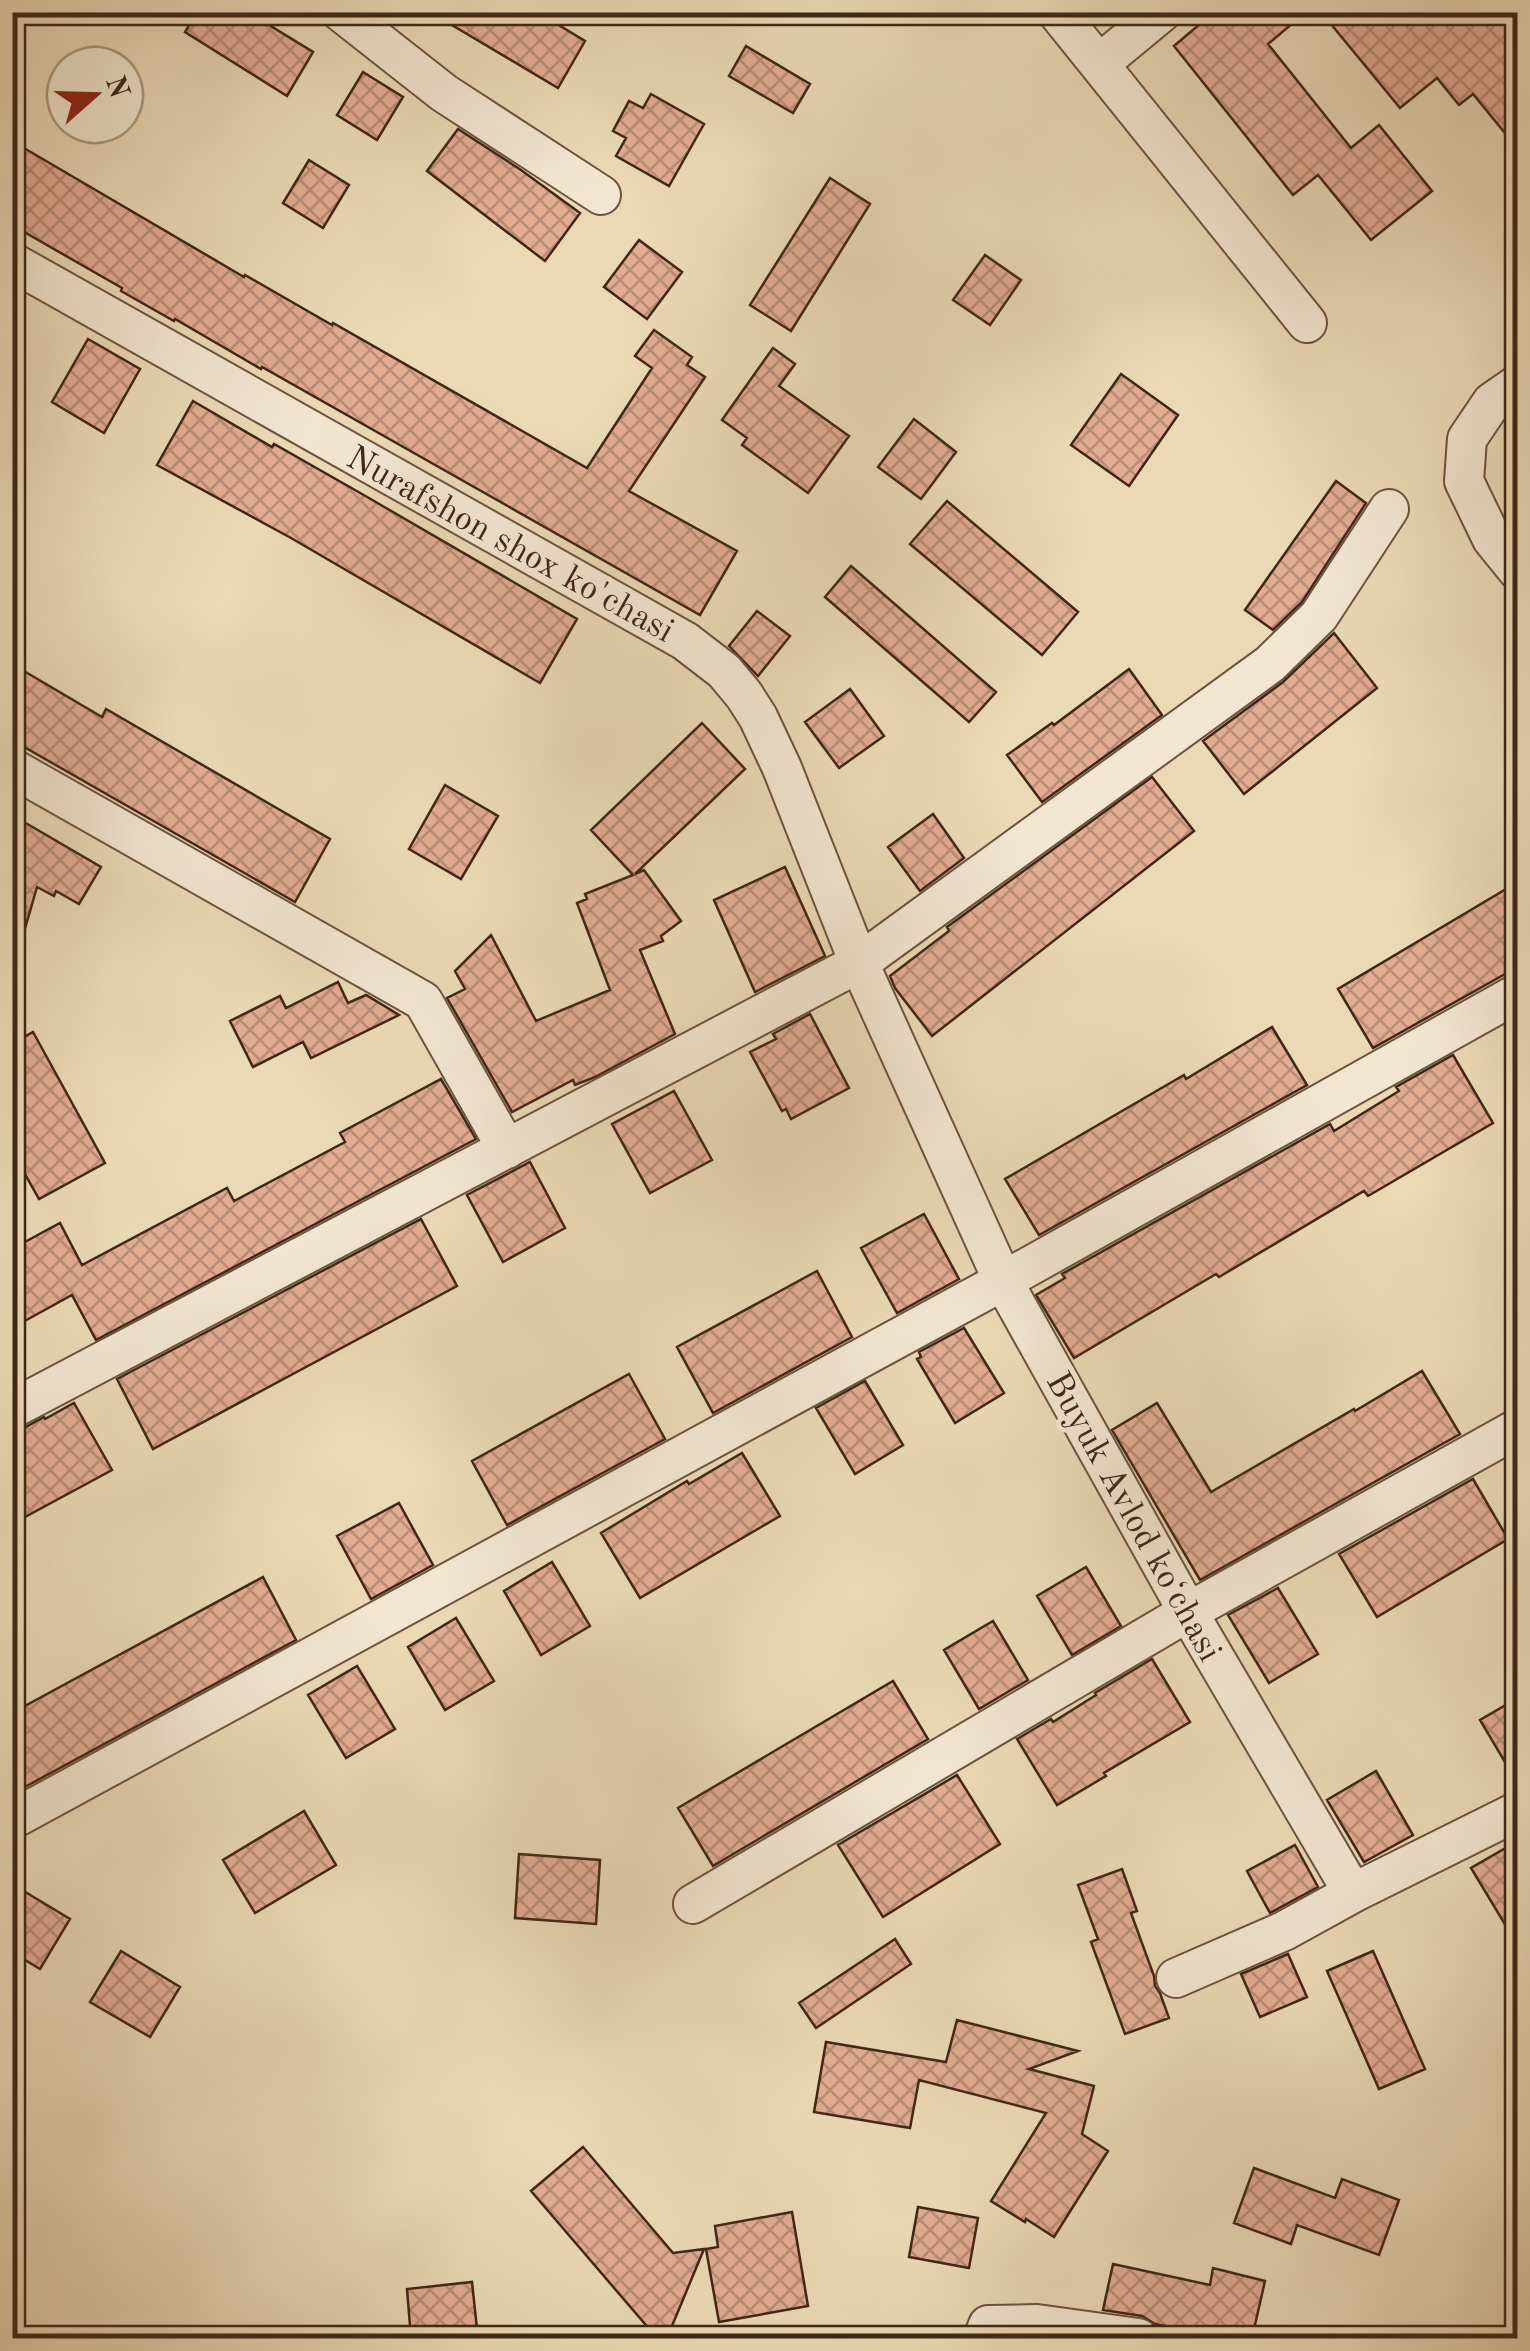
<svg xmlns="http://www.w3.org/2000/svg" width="1530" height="2351" font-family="'Old Standard TT',serif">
	<defs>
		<pattern id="building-cross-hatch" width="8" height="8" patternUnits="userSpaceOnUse" patternTransform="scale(2.5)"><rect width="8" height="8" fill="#e2ac93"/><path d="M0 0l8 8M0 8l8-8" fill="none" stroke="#b98c77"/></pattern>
	</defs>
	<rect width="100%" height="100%" fill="#ebd9b6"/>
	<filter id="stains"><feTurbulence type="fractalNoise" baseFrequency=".002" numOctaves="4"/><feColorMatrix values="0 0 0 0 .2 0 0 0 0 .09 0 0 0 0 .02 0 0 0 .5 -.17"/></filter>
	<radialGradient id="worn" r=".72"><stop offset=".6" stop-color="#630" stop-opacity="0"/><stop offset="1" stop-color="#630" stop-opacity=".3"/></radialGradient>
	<path fill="url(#building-cross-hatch)" stroke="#412617" stroke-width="2.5" d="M 197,12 L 248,12 L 313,52 L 287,96 L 185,32 Z
		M 430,12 L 537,12 L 585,41 L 558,88 Z
		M 1214,12 L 1306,12 L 1268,44 L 1351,148 L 1379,125 L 1432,191 L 1371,240 L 1318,175 L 1293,195 L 1174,46 Z
		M 1321,12 L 1502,12 L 1518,32 L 1518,149 L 1473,94 L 1459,105 L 1437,78 L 1400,108 Z
		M 746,46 L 810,84 L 793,113 L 729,76 Z
		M 363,72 L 403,97 L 377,140 L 337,115 Z
		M 651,94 L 704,124 L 669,186 L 616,156 L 626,138 L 613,131 L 629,101 L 643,108 Z
		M 458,129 L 521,170 L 580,213 L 545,261 L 427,171 Z
		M 12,141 L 244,277 L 245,275 L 332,325 L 333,323 L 587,468 L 652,368 L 635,356 L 654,330 L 692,357 L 687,365 L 705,377 L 629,491 L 737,551 L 700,615 L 262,367 L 261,369 L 175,319 L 174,321 L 121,291 L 122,288 L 12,225 Z
		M 309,160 L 349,185 L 323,228 L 283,203 Z
		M 830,178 L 870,204 L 791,331 L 750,305 Z
		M 639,240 L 682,272 L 647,319 L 604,287 Z
		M 985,255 L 1021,280 L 990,325 L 953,300 Z
		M 88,339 L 140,369 L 104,433 L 52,402 Z
		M 773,348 L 795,364 L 779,386 L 849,436 L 808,493 L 742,445 L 747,438 L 722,420 Z
		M 1121,374 L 1178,415 L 1129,486 L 1071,445 Z
		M 193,401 L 272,447 L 274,444 L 362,494 L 577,619 L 540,683 L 291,538 L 157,465 Z
		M 914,419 L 956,452 L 921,499 L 878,467 Z
		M 1336,481 L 1366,503 L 1302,602 L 1273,630 L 1245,610 Z
		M 947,501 L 1078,612 L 1042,655 L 910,544 Z
		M 851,566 L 996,692 L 969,722 L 825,597 Z
		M 757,611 L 790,636 L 758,676 L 729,646 Z
		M 1334,633 L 1377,688 L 1244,794 L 1203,741 L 1283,682 Z
		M 12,664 L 102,717 L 106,709 L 330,839 L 295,902 L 12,740 Z
		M 1129,669 L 1162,715 L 1042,802 L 1007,755 L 1052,723 L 1054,725 Z
		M 850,689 L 884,736 L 839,768 L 805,722 Z
		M 702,723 L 745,769 L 635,874 L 644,870 L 681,921 L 661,936 L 663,941 L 640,950 L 675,1034 L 595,1077 L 575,1085 L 573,1080 L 512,1112 L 447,998 L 465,989 L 455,971 L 491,935 L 536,1021 L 610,990 L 577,903 L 587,899 L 585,894 L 633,875 L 591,830 Z
		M 1152,777 L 1194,831 L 932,1036 L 895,988 L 890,976 L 949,931 L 947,927 Z
		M 445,785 L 498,816 L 461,879 L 409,849 Z
		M 933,814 L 964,858 L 920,891 L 888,847 Z
		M 12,815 L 101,867 L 79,904 L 56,891 L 54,896 L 37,887 L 20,946 L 12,945 Z
		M 785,867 L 825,956 L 755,992 L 714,900 Z
		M 1518,882 L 1518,971 L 1507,973 L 1373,1048 L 1338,989 Z
		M 338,982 L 348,1003 L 366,995 L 399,1015 L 311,1058 L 303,1042 L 253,1067 L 230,1021 L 280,996 L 286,1008 Z
		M 810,1014 L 849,1088 L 791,1119 L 786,1109 L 782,1111 L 750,1052 L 776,1039 L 773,1034 Z
		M 1272,1027 L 1307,1085 L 1039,1235 L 1005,1179 L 1184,1075 L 1186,1079 Z
		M 33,1032 L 105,1163 L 39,1199 L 12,1151 L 12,1044 Z
		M 1453,1055 L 1493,1123 L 1368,1196 L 1364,1191 L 1219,1277 L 1216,1274 L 1074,1358 L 1036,1295 L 1065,1278 L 1062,1274 L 1330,1124 L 1334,1131 L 1399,1091 L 1396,1087 Z
		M 441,1079 L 476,1139 L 96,1340 L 72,1295 L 12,1328 L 12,1249 L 60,1223 L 82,1265 L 227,1188 L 234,1201 L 345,1142 L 340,1133 Z
		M 674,1091 L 712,1160 L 650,1193 L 612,1124 Z
		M 530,1162 L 565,1228 L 503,1262 L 467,1195 Z
		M 924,1214 L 959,1279 L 897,1313 L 861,1248 Z
		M 421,1219 L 457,1286 L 153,1449 L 117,1379 Z
		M 817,1271 L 852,1337 L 713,1413 L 677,1347 Z
		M 964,1328 L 1004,1393 L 955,1423 L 917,1359 L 921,1357 L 919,1352 Z
		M 1422,1371 L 1460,1434 L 1200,1580 L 1112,1430 L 1157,1403 L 1211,1492 L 1354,1409 L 1355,1411 Z
		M 629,1374 L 665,1439 L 507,1525 L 472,1461 Z
		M 865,1381 L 903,1445 L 855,1474 L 816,1408 Z
		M 74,1403 L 112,1470 L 12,1524 L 12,1431 L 22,1429 L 44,1417 L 45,1419 Z
		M 742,1453 L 780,1516 L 640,1598 L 601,1533 L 687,1481 L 689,1484 Z
		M 1473,1479 L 1508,1539 L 1377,1617 L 1339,1554 Z
		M 399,1503 L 433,1565 L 371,1599 L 337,1536 Z
		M 552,1562 L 590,1626 L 541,1655 L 504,1591 Z
		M 1086,1567 L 1121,1626 L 1072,1655 L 1037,1596 Z
		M 263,1577 L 296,1640 L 12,1794 L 12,1713 Z
		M 1278,1588 L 1318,1654 L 1269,1683 L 1228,1615 Z
		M 456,1618 L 494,1681 L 445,1710 L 408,1647 Z
		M 993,1621 L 1028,1680 L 979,1709 L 944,1650 Z
		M 1152,1659 L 1190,1722 L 1104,1773 L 1106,1776 L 1057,1805 L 1017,1739 L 1051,1719 L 1053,1722 L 1096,1695 L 1095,1693 Z
		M 357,1666 L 395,1729 L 346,1758 L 308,1695 Z
		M 893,1681 L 928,1739 L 713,1866 L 678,1808 Z
		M 1518,1698 L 1518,1784 L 1480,1720 Z
		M 1376,1771 L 1413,1835 L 1364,1862 L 1327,1800 Z
		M 957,1775 L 1000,1844 L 883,1917 L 838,1845 Z
		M 304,1811 L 336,1865 L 255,1913 L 223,1860 Z
		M 1518,1841 L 1518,1946 L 1471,1868 Z
		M 1295,1845 L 1318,1887 L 1270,1913 L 1247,1871 Z
		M 519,1854 L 600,1860 L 596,1924 L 515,1918 Z
		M 1122,1869 L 1137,1911 L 1131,1913 L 1154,1976 L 1155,1986 L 1160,1993 L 1169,2018 L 1125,2034 L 1091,1942 L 1098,1939 L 1078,1885 Z
		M 12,1884 L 70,1919 L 40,1969 L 12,1952 Z
		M 895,1939 L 911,1964 L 816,2028 L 799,2003 Z
		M 121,1951 L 180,1987 L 150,2037 L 90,2002 Z
		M 1373,1951 L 1425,2069 L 1379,2089 L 1327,1971 Z
		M 1288,1954 L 1307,1997 L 1260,2017 L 1241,1974 Z
		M 957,2020 L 1078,2051 L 1029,2069 L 1094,2086 L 1082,2134 L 1108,2151 L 1054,2237 L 1026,2219 L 1025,2222 L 991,2201 L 1046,2113 L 919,2080 L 910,2128 L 814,2112 L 826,2042 L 946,2062 Z
		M 583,2147 L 673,2253 L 704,2249 L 667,2338 L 657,2338 L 531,2191 Z
		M 1254,2168 L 1335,2198 L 1342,2179 L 1399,2200 L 1379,2255 L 1297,2225 L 1291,2244 L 1234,2223 Z
		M 918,2207 L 978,2218 L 969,2268 L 909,2257 Z
		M 792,2212 L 808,2306 L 719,2322 L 706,2249 L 718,2247 L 715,2226 Z
		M 1113,2264 L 1210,2285 L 1213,2268 L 1265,2281 L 1252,2338 L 1197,2338 L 1198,2333 L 1155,2324 L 1142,2316 L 1103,2310 Z
		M 472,2282 L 478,2338 L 411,2338 L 407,2289 Z"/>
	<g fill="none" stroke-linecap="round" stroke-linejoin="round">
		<defs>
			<path id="minor" d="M 341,12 L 444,93 L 601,195
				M 1057,12 L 1307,323
				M 1099,64 L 1162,12
				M 12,262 L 685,641 L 724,671 L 744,695 L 758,717 L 782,768 L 859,963 L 1003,1281 L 1188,1612 L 1353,1893 L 1518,1811
				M 1518,384 L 1492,402 L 1467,439 L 1464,481 L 1492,539 L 1518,571
				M 12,768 L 423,1001 L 507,1149
				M 12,1409 L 859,963 L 1270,664 L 1319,616 L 1389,509
				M 15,1818 L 1003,1281 L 1518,993
				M 693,1904 L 1188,1612 L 1518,1428
				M 1176,1978 L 1284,1931 L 1353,1893
				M 983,2338 L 988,2325 L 1037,2324 L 1138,2338"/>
		</defs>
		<use href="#minor" stroke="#6c533f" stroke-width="42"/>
		<use href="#minor" stroke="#f2e6d0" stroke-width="38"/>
	</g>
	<g text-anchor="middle" stroke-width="10" stroke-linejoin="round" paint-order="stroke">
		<g font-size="35" fill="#412617" stroke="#f2e6d0">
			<text transform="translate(511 543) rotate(29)" y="12">Nurafshon shox ko'chasi</text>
			<text transform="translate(1135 1516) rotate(61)" y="12">Buyuk Avlod koʻchasi</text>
		</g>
	</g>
	<rect width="1530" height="2351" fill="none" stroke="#ebd9b6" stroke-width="50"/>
	<rect x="15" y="15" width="1500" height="2321" fill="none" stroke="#412617" stroke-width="5"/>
	<rect x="25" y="25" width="1480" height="2301" fill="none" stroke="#412617" stroke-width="2.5"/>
	<g transform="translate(95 95) rotate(70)"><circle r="48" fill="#f2e6d0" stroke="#ab9986" stroke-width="2.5"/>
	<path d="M0-8L18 38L0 25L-18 38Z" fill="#8f2418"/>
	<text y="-15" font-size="28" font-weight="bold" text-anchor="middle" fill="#412617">N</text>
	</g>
	<rect width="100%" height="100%" filter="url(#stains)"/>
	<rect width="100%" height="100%" fill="url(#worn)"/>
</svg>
